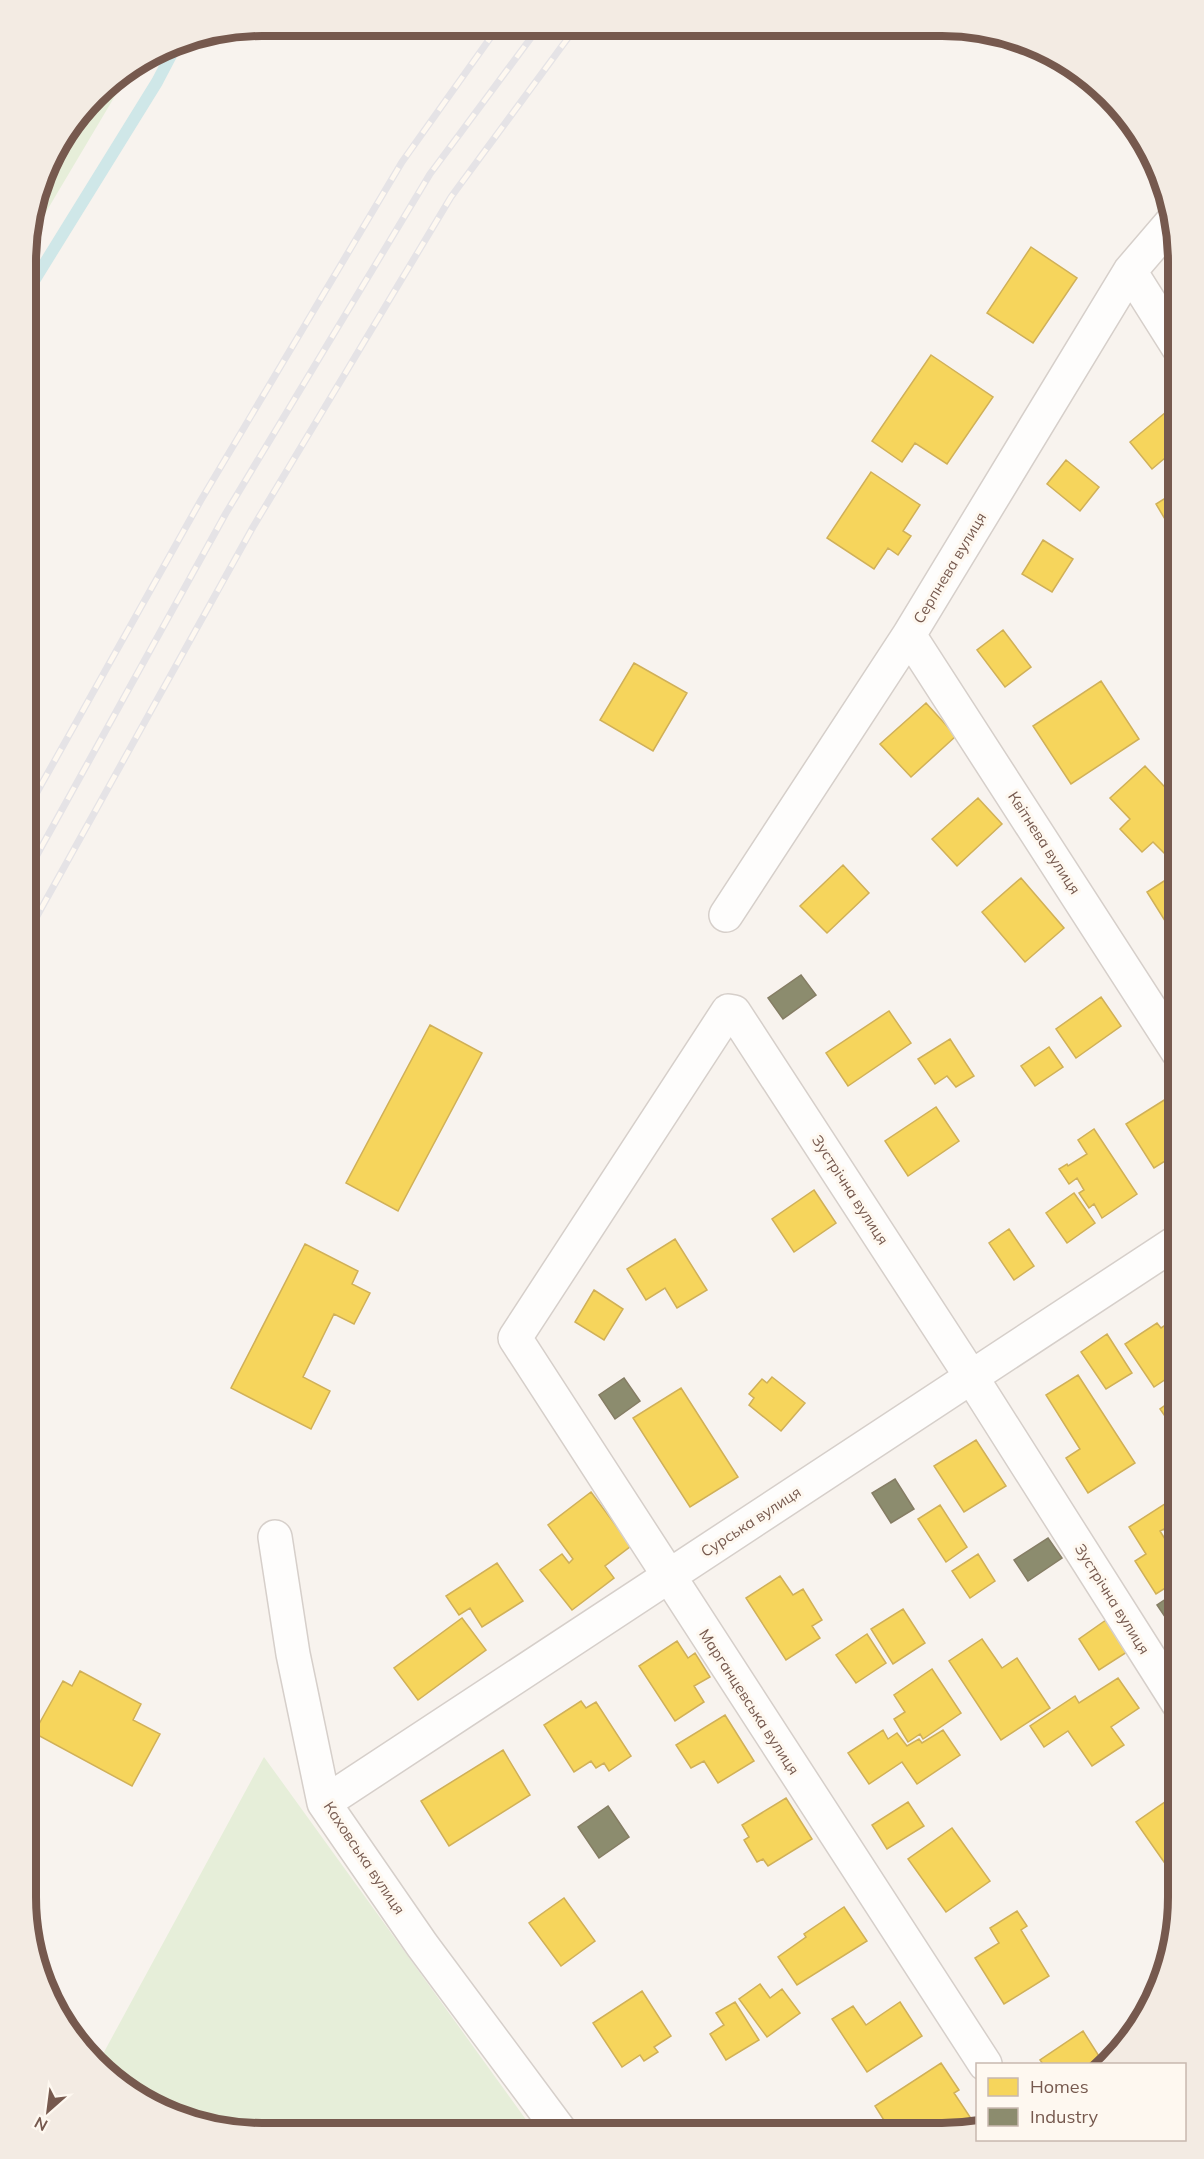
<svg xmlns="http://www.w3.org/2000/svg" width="1204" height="2159" font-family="Mulish,sans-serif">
	<rect width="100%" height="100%" fill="#f8f3ee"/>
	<path fill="#e6eed9" d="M 131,69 L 27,244 L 27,232 L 50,157 L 106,85 Z
		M 264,1757 L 535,2132 L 231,2131 L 171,2115 L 106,2075 L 97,2065 Z"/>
	<path fill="#f6d55c" stroke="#d0b058" stroke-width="1.5" d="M 1031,247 L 1077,278 L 1033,343 L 987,313 Z
		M 931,355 L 993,397 L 947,464 L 915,443 L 902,462 L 872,441 Z
		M 1166,412 L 1178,427 L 1178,447 L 1152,469 L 1130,442 Z
		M 1066,460 L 1099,487 L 1080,511 L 1047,484 Z
		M 871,472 L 920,505 L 903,531 L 911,536 L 898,555 L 888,548 L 874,569 L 827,538 Z
		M 1178,490 L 1178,527 L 1172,531 L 1156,504 Z
		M 1043,540 L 1073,559 L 1052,592 L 1022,574 Z
		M 1003,630 L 1031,667 L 1005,687 L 977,650 Z
		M 634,663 L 687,693 L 653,751 L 600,720 Z
		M 1101,681 L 1139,739 L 1071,784 L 1033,726 Z
		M 926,703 L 956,736 L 911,777 L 880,744 Z
		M 1145,766 L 1178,801 L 1178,853 L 1171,860 L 1153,842 L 1142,852 L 1120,829 L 1130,819 L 1110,798 Z
		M 978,798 L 1002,824 L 957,866 L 932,839 Z
		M 843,865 L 869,893 L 827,933 L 800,906 Z
		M 1178,872 L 1178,939 L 1177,940 L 1147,892 Z
		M 1021,878 L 1064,928 L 1025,962 L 982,912 Z
		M 1101,997 L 1121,1026 L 1076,1058 L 1056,1029 Z
		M 889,1011 L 911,1043 L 848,1086 L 826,1053 Z
		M 430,1025 L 482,1053 L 398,1211 L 346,1183 Z
		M 950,1039 L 974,1076 L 956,1087 L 947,1076 L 935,1084 L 918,1059 Z
		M 1049,1047 L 1063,1067 L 1035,1086 L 1021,1066 Z
		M 1177,1092 L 1178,1095 L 1178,1153 L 1154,1168 L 1126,1124 Z
		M 936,1107 L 959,1141 L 908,1176 L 885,1141 Z
		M 1094,1129 L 1137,1194 L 1102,1218 L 1094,1204 L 1089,1208 L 1079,1193 L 1084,1190 L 1077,1178 L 1069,1184 L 1059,1169 L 1067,1164 L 1068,1166 L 1087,1154 L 1078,1140 Z
		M 814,1190 L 836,1223 L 794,1252 L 772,1219 Z
		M 1074,1193 L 1095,1223 L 1067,1243 L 1046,1213 Z
		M 1009,1229 L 1034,1266 L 1014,1280 L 989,1243 Z
		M 675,1239 L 707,1290 L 677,1308 L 665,1288 L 646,1300 L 627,1269 Z
		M 305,1244 L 358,1271 L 352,1284 L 370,1293 L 354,1324 L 334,1314 L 303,1377 L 330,1391 L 311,1429 L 231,1388 Z
		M 594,1290 L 623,1309 L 604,1340 L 575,1322 Z
		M 1178,1317 L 1178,1371 L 1154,1387 L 1125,1344 L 1157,1323 L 1161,1328 Z
		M 1107,1334 L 1132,1373 L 1106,1389 L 1081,1352 Z
		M 1078,1375 L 1135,1463 L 1088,1493 L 1066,1458 L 1080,1449 L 1046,1395 Z
		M 772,1377 L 805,1403 L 781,1431 L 749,1405 L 754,1398 L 749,1394 L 762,1379 L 767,1383 Z
		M 681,1388 L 738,1477 L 690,1507 L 633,1418 Z
		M 1178,1396 L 1178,1435 L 1160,1409 Z
		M 976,1440 L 1006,1486 L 964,1512 L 934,1466 Z
		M 591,1492 L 631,1546 L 605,1566 L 614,1578 L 572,1610 L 540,1570 L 562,1554 L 569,1563 L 573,1559 L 548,1525 Z
		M 1174,1498 L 1178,1505 L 1178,1552 L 1164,1529 L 1160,1531 L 1178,1560 L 1178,1580 L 1156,1594 L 1135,1561 L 1146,1554 L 1129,1527 Z
		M 940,1505 L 967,1547 L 946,1562 L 918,1519 Z
		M 978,1554 L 995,1581 L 970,1598 L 952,1571 Z
		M 497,1563 L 523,1601 L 482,1627 L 470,1608 L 459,1615 L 446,1596 Z
		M 780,1576 L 793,1595 L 803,1589 L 822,1620 L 812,1626 L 820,1638 L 786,1660 L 746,1598 Z
		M 903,1609 L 925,1643 L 893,1664 L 871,1629 Z
		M 462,1618 L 486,1650 L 418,1700 L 394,1668 Z
		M 1106,1620 L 1127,1652 L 1099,1670 L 1079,1639 Z
		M 867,1634 L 886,1663 L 856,1683 L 836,1655 Z
		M 982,1639 L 1002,1668 L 1017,1658 L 1050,1708 L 1001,1740 L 949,1661 Z
		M 677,1641 L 688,1658 L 695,1653 L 710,1677 L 694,1686 L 704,1702 L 675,1721 L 639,1666 Z
		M 932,1669 L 961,1713 L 923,1739 L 920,1734 L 908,1742 L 894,1719 L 905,1712 L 894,1695 Z
		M 80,1671 L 141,1704 L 133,1720 L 160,1734 L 132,1786 L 34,1733 L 63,1681 L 72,1686 Z
		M 1118,1678 L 1139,1708 L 1111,1727 L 1124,1745 L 1092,1766 L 1068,1731 L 1044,1747 L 1030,1726 L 1075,1696 L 1079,1703 Z
		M 581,1701 L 586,1708 L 596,1702 L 631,1756 L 609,1771 L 604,1763 L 596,1768 L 591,1761 L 574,1772 L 544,1725 Z
		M 725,1715 L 754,1761 L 718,1783 L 704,1761 L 691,1768 L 676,1745 Z
		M 883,1730 L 888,1739 L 897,1733 L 907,1746 L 919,1739 L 922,1743 L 943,1730 L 960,1755 L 917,1784 L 902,1762 L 869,1784 L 848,1753 Z
		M 503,1750 L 530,1795 L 449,1846 L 421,1801 Z
		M 1178,1793 L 1178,1882 L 1136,1822 Z
		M 786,1798 L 812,1839 L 768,1866 L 763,1859 L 757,1862 L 744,1840 L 749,1837 L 742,1825 Z
		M 908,1802 L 924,1826 L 887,1849 L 872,1825 Z
		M 952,1828 L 990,1881 L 946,1912 L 908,1859 Z
		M 564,1898 L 595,1941 L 561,1966 L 529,1923 Z
		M 844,1907 L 867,1941 L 797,1985 L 778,1957 L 806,1937 L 804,1934 Z
		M 1017,1911 L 1027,1926 L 1021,1930 L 1049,1976 L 1004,2004 L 975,1958 L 999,1943 L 990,1928 Z
		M 760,1984 L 770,1998 L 782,1989 L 800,2013 L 767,2037 L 739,1999 Z
		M 642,1991 L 671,2036 L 654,2047 L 658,2052 L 644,2061 L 640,2055 L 622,2067 L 593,2023 Z
		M 735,2002 L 759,2040 L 726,2060 L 710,2034 L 724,2025 L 716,2013 Z
		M 900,2002 L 922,2036 L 867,2072 L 832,2019 L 853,2006 L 866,2025 Z
		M 1083,2031 L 1104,2064 L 1043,2064 L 1040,2060 Z
		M 941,2063 L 959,2090 L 954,2093 L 974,2123 L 964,2130 L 942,2134 L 892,2133 L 875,2106 Z
		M 714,2122 L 721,2133 L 697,2133 Z"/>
	<path fill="#8c8c6e" stroke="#857d64" stroke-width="1.5" d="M 801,975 L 816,995 L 783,1019 L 768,998 Z
		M 624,1378 L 640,1401 L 615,1419 L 599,1395 Z
		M 895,1479 L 914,1509 L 891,1523 L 872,1493 Z
		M 1048,1538 L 1062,1558 L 1028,1581 L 1014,1560 Z
		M 1178,1591 L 1178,1636 L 1157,1605 Z
		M 608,1806 L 629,1837 L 599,1858 L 578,1827 Z"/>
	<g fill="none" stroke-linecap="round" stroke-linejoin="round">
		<path stroke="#cfe7e8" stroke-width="12" d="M 27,292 L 157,82 L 178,42"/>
		<defs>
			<path id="minor" d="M 1130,271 L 1178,347
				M 909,635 L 1178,1052
				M 726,915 L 909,635 L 1130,271 L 1172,222
				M 275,1537 L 293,1654 L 324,1803 L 422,1945 L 561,2132
				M 324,1803 L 1178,1241
				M 985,2064 L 515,1338 L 728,1011 L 734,1012 L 972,1378 L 1178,1703"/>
		</defs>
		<use href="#minor" stroke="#d6cfca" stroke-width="36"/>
		<use href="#minor" stroke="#fefdfc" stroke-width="33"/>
		<defs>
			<path id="rail" d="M 27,810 L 201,500 L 402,162 L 498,27
				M 27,873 L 226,513 L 430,174 L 539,27
				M 27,934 L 253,527 L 451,197 L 576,27"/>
		</defs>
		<use href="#rail" stroke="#e5e3e6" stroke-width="7"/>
		<use href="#rail" stroke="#fef8f0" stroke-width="4.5" stroke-dasharray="14" stroke-linecap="butt"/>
	</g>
	<g text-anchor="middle" stroke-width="6" stroke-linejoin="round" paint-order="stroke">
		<g font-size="15" fill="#76594e" stroke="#fef8f0">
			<text transform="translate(950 568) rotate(-59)" y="5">Серпнева вулиця</text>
			<text transform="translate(1044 843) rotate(57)" y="5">Квітнева вулиця</text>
			<text transform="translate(850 1190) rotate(57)" y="5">Зустрічна вулиця</text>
			<text transform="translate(751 1522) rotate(-33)" y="5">Сурська вулиця</text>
			<text transform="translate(1112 1599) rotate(58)" y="5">Зустрічна вулиця</text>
			<text transform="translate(749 1702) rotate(57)" y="5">Марганцевська вулиця</text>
			<text transform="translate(364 1858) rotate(56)" y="5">Каховська вулиця</text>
		</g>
	</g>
	<path d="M0 0H1204V2159H0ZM262 36H942A226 226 0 0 1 1168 262V1897A226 226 0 0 1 942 2123H262A226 226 0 0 1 36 1897V262A226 226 0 0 1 262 36Z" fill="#f3ebe3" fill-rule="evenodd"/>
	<path fill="none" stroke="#76594e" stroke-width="8" d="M262 36H942A226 226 0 0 1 1168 262V1897A226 226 0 0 1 942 2123H262A226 226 0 0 1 36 1897V262A226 226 0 0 1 262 36Z"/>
	<rect x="976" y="2063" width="210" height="78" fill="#fef8f0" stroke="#c8b8af" stroke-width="1.5"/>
	<rect x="988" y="2078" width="30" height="18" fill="#f6d55c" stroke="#c8b8af" stroke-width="1.5"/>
	<text x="1030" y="2093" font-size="18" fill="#76594e">Homes</text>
	<rect x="988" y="2108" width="30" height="18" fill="#8c8c6e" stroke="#c8b8af" stroke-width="1.5"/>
	<text x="1030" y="2123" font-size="18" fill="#76594e">Industry</text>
	<g transform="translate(48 2111) rotate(208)" stroke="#fef8f0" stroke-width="4.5" paint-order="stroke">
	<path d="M0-4.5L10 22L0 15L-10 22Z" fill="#76594e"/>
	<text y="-9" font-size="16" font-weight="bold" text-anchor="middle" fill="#76594e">N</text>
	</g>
</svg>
